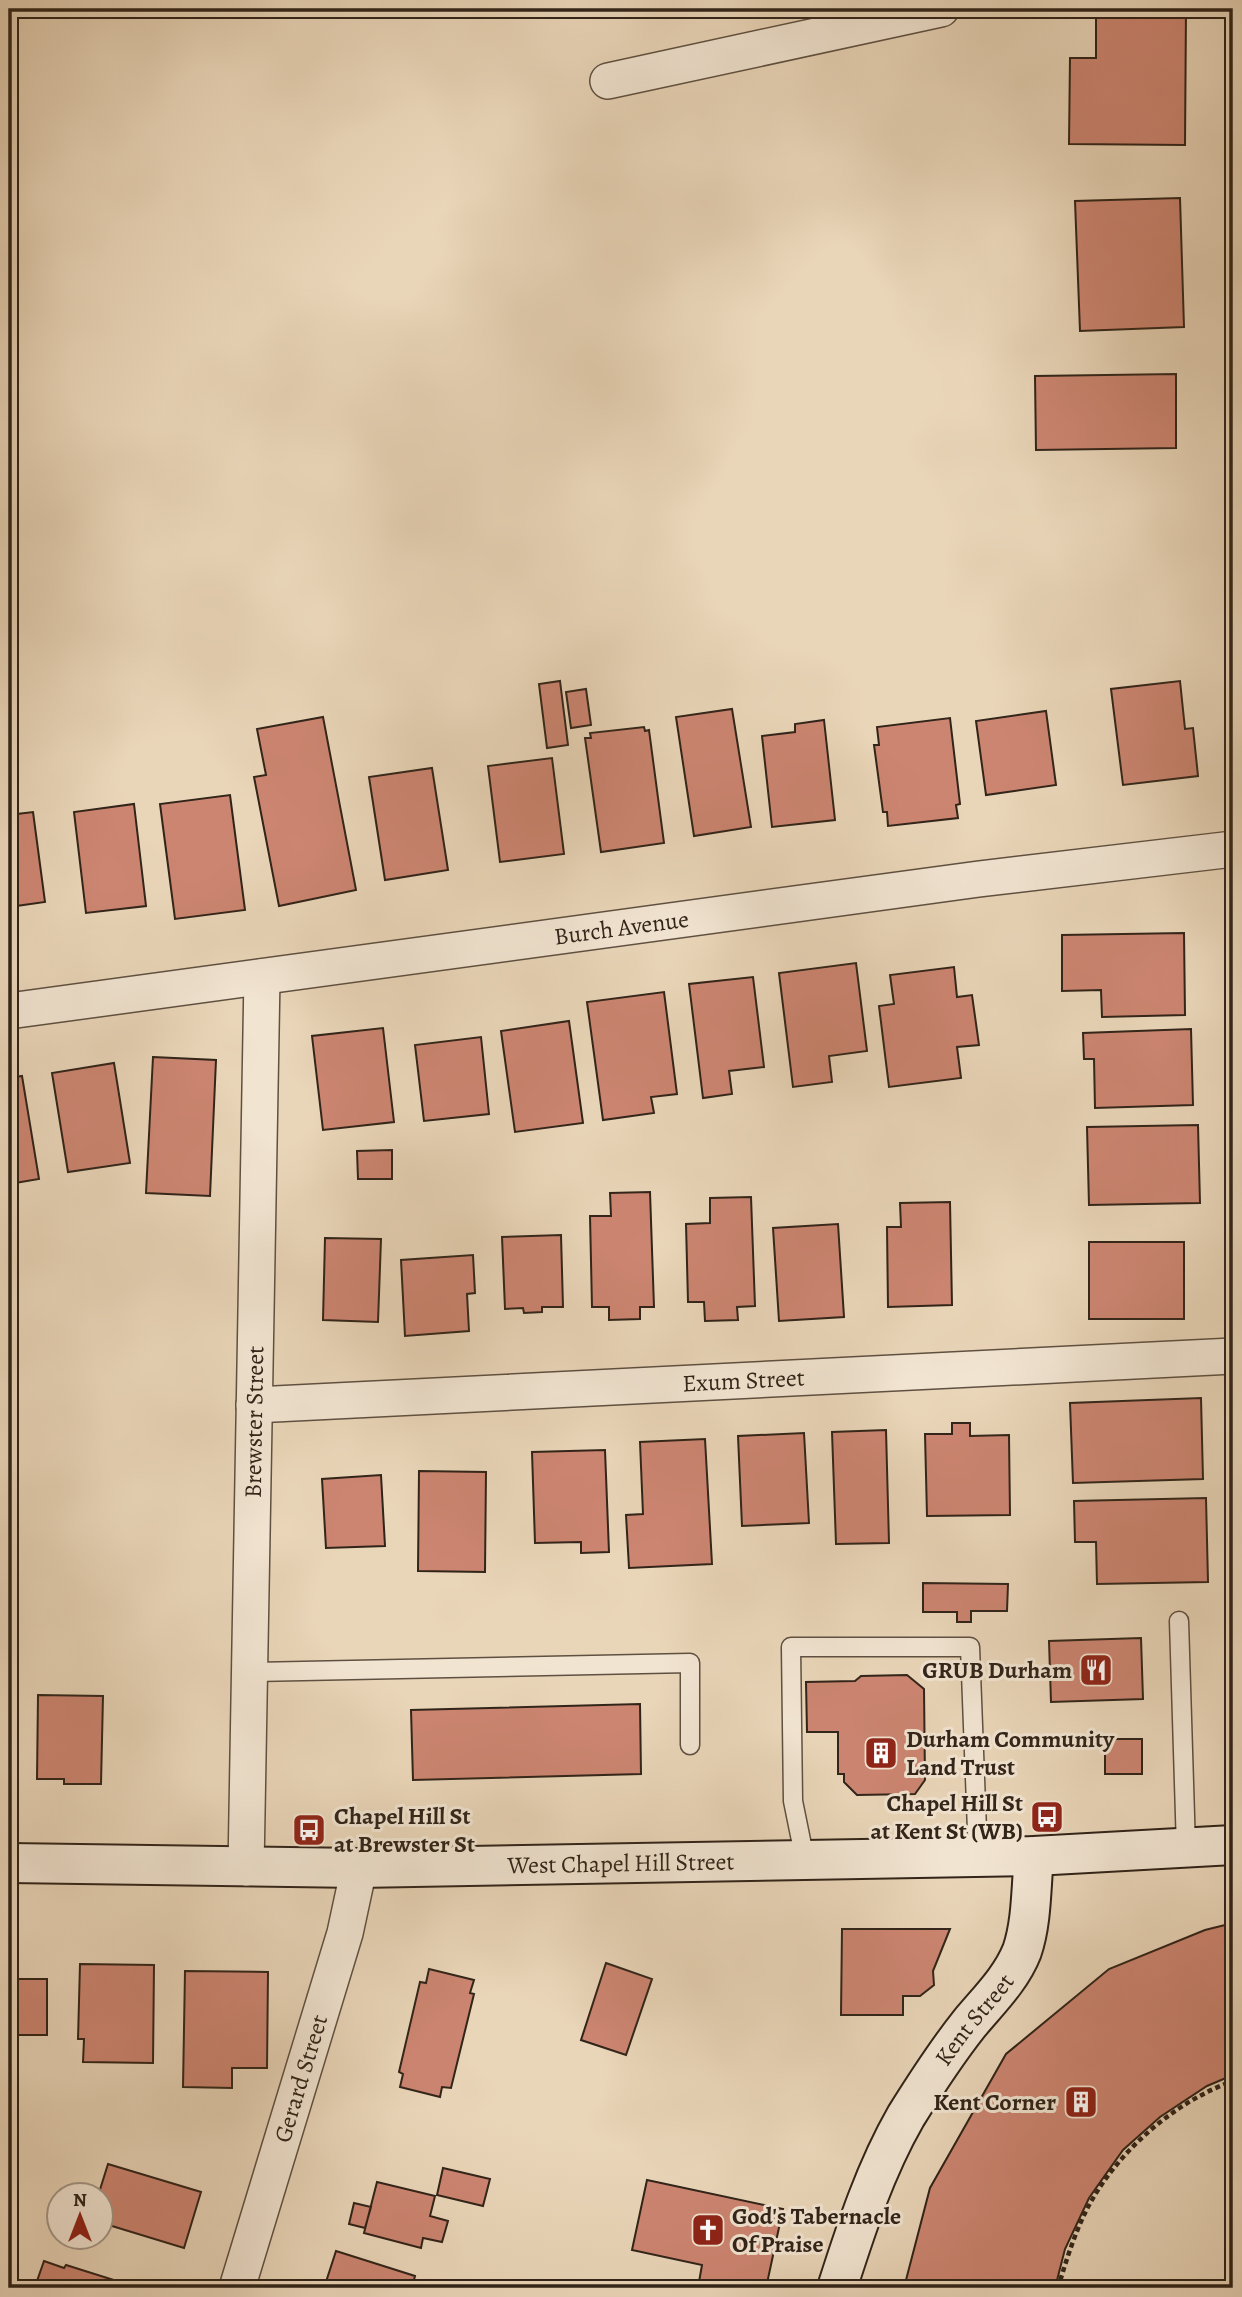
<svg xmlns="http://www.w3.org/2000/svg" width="1242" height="2297" font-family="Alegreya,serif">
	<rect width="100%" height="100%" fill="#e9d5b8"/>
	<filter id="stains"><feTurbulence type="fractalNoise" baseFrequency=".00286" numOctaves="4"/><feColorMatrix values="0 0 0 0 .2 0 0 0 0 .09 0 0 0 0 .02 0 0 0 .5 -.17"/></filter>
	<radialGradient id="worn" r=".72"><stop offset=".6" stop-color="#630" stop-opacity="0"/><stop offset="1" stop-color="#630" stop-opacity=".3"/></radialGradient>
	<path fill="#cc8571" stroke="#312419" stroke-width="2" d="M 1096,9 L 1186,9 L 1185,145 L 1069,144 L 1070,58 L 1096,58 Z
		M 1180,198 L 1184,327 L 1080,331 L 1075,201 Z
		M 1176,374 L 1176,448 L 1036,450 L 1035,376 Z
		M 560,681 L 568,745 L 547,748 L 539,684 Z
		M 1180,681 L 1185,729 L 1193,728 L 1198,776 L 1123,785 L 1111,689 Z
		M 586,689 L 591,725 L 571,728 L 566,692 Z
		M 732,709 L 751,827 L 694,836 L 676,717 Z
		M 1046,711 L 1056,785 L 986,795 L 976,721 Z
		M 323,717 L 356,890 L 279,906 L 254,777 L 266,775 L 257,729 Z
		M 950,718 L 960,804 L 956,805 L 958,818 L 888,826 L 887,812 L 883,812 L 874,745 L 879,745 L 877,727 Z
		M 824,720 L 835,820 L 772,827 L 762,736 L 795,732 L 795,724 Z
		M 644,727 L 645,731 L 649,730 L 664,843 L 601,852 L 585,738 L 591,738 L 590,733 Z
		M 552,758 L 564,854 L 500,862 L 488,766 Z
		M 432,768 L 448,870 L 385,880 L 369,777 Z
		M 230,795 L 245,910 L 175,919 L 160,804 Z
		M 134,804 L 146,906 L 86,913 L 74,812 Z
		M 33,812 L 45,902 L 9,907 L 9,815 Z
		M 1184,933 L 1185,1015 L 1102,1017 L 1101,990 L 1062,991 L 1062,935 Z
		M 856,963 L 867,1051 L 829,1056 L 832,1082 L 793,1087 L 779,973 Z
		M 954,967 L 957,997 L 972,995 L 979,1045 L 957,1047 L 961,1078 L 889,1087 L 879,1006 L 894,1004 L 890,975 Z
		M 753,977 L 764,1067 L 729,1071 L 732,1094 L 703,1098 L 689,984 Z
		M 664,992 L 677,1094 L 651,1097 L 654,1113 L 603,1120 L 587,1002 Z
		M 569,1021 L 583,1123 L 515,1132 L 501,1031 Z
		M 383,1028 L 394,1122 L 323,1130 L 312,1036 Z
		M 1191,1029 L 1193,1105 L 1095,1108 L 1094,1059 L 1084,1059 L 1083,1033 Z
		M 481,1037 L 489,1114 L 424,1121 L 415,1045 Z
		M 153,1057 L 216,1060 L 210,1196 L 146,1193 Z
		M 114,1063 L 130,1163 L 68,1172 L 52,1073 Z
		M 22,1076 L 39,1179 L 9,1184 L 9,1078 Z
		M 1198,1125 L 1200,1203 L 1089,1205 L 1087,1127 Z
		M 392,1150 L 392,1179 L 358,1179 L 357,1151 Z
		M 650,1192 L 654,1307 L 640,1307 L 640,1319 L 609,1320 L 609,1307 L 592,1307 L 590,1216 L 611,1216 L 610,1193 Z
		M 751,1197 L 755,1306 L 737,1307 L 738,1320 L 705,1321 L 704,1302 L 688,1302 L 686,1224 L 710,1223 L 710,1198 Z
		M 950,1202 L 952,1305 L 888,1307 L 887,1227 L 901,1227 L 900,1203 Z
		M 838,1224 L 844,1317 L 779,1321 L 773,1228 Z
		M 561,1235 L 563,1307 L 542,1307 L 542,1312 L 524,1313 L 523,1308 L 505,1309 L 502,1237 Z
		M 325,1238 L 381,1239 L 378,1322 L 323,1320 Z
		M 1089,1242 L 1184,1242 L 1184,1319 L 1089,1319 Z
		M 473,1255 L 475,1293 L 467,1294 L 469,1331 L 405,1336 L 401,1260 Z
		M 1201,1398 L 1203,1479 L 1073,1483 L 1070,1403 Z
		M 952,1423 L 970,1423 L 970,1436 L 1009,1435 L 1010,1515 L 927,1516 L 925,1434 L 952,1434 Z
		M 886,1430 L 889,1543 L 836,1544 L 832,1432 Z
		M 804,1433 L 809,1523 L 742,1526 L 738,1436 Z
		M 705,1439 L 712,1564 L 629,1568 L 626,1515 L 643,1514 L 640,1442 Z
		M 605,1450 L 609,1552 L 581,1553 L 581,1542 L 535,1543 L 532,1452 Z
		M 419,1471 L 486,1472 L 485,1572 L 418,1571 Z
		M 381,1475 L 385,1546 L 326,1548 L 322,1479 Z
		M 1206,1498 L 1208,1582 L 1097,1584 L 1096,1542 L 1075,1542 L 1074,1501 Z
		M 923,1583 L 1008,1584 L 1007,1611 L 971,1611 L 971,1622 L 957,1622 L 957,1612 L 923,1612 Z
		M 1141,1638 L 1143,1699 L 1051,1702 L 1049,1641 Z
		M 907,1675 L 924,1689 L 925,1780 L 915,1794 L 857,1795 L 844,1782 L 844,1774 L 838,1774 L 838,1732 L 807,1732 L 806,1682 L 855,1681 L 861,1676 Z
		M 9,1683 L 13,1683 L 10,1783 L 9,1783 Z
		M 38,1695 L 103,1696 L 101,1784 L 64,1784 L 64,1779 L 37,1779 Z
		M 640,1704 L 641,1774 L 413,1780 L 411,1710 Z
		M 1105,1739 L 1142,1739 L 1142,1774 L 1105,1774 Z
		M 1233,1923 L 1233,2075 L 1207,2086 L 1160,2117 L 1123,2150 L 1089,2198 L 1065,2249 L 1055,2288 L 948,2288 L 906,2280 L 930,2188 L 1006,2054 L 1109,1969 L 1205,1930 Z
		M 842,1929 L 950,1929 L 933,1971 L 934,1985 L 920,1996 L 903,1996 L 903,2015 L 841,2015 Z
		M 606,1963 L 652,1979 L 626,2055 L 581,2040 Z
		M 80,1964 L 154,1965 L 153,2063 L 83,2062 L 84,2039 L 78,2039 Z
		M 429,1969 L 474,1980 L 470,1993 L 474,1994 L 451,2088 L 442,2087 L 440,2097 L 400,2087 L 403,2074 L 399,2072 L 420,1982 L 426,1983 Z
		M 185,1971 L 268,1972 L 267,2068 L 232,2068 L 232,2088 L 183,2087 Z
		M 9,1979 L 47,1979 L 47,2035 L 9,2035 Z
		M 108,2164 L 201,2192 L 184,2248 L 102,2223 L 102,2196 L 98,2196 Z
		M 443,2168 L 490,2179 L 483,2206 L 437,2195 Z
		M 647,2180 L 783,2209 L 766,2288 L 729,2288 L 699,2282 L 702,2265 L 632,2250 Z
		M 377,2182 L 435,2196 L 430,2216 L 448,2221 L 442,2242 L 423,2238 L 421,2248 L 364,2233 Z
		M 354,2203 L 371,2207 L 365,2228 L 349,2224 Z
		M 336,2251 L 415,2276 L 412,2288 L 324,2288 Z
		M 44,2261 L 64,2268 L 66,2265 L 139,2288 L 56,2288 L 37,2281 Z"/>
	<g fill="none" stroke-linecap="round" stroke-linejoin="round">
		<defs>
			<path id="lane" d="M 1179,1621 L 1186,1848
				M 250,1672 L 690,1663 L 690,1745
				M 805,1860 L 793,1801 L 791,1647 L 970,1647 L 978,1857"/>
			<g id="street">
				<path d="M 608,81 L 941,9"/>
				<path id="s1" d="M 9,1011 L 979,879 L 1233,849"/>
				<path id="s2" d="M 254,1405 L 1233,1356"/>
				<path id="s3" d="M 246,1868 L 262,977"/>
				<path id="s4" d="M 237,2288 L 345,1933 L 359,1868"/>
			</g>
			<g id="secondary">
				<path id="s5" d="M 9,1863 L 359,1868 L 1034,1856 L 1233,1845"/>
				<path id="s6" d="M 837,2288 C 856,2229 875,2170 906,2116 C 926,2084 946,2053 969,2024 C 988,2001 1011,1979 1022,1951 C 1032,1922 1031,1886 1034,1856"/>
			</g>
		</defs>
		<use href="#lane" stroke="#5f5041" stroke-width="21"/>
		<use href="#street" stroke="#5f5041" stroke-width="38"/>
		<use href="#secondary" stroke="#312419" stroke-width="42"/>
		<path stroke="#312419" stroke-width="4.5" stroke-dasharray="5 3.5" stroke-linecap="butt" d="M 1058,2288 C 1066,2261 1075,2232 1088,2207 C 1118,2151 1174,2102 1233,2081"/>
		<use href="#lane" stroke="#f1e4d1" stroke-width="18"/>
		<use href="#street" stroke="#f1e4d1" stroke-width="35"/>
		<use href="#secondary" stroke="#f1e4d1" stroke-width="38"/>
	</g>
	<defs>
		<symbol id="restaurant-square" viewBox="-11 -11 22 22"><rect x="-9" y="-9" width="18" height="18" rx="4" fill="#8f2418" stroke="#f1e4d1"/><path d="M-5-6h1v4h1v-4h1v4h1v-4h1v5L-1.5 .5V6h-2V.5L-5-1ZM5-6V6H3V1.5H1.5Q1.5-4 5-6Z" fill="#fff"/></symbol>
		<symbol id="building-square" viewBox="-11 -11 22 22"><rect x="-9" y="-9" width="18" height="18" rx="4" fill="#8f2418" stroke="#f1e4d1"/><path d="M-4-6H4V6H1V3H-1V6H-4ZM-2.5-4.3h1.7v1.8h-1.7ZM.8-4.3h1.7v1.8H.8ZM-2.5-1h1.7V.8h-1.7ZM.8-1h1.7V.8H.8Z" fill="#fff"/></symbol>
		<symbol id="bus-square" viewBox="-11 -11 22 22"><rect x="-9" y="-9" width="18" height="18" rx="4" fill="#8f2418" stroke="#f1e4d1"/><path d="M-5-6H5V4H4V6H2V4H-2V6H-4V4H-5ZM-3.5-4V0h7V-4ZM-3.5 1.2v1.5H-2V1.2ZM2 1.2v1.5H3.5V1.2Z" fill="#fff"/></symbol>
		<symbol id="church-square" viewBox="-11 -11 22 22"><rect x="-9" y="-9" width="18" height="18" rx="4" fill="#8f2418" stroke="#f1e4d1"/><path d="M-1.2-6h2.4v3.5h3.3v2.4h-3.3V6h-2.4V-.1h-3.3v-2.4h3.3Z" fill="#fff"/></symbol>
	</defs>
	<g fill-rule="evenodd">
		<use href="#restaurant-square" x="1077" y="1651" width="38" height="38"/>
		<use href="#building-square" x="862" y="1734" width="38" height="38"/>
		<use href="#bus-square" x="1028" y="1798" width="38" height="38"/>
		<use href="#bus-square" x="290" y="1811" width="38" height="38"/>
		<use href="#building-square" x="1062" y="2083" width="38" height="38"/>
		<use href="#church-square" x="689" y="2211" width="38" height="38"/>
	</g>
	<g text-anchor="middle" stroke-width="6" stroke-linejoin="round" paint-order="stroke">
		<g font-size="24" fill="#312419" stroke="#f1e4d1">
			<text dy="8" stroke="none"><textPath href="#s1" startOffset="618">Burch Avenue</textPath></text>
			<text dy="8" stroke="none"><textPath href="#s2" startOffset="490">Exum Street</textPath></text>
			<text dy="8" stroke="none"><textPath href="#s3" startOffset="446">Brewster Street</textPath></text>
			<text dy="8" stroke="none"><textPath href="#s5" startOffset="612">West Chapel Hill Street</textPath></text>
			<text dy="8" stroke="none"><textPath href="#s6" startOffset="304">Kent Street</textPath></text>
			<text dy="8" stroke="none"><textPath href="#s4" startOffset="219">Gerard Street</textPath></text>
		</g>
		<g font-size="24" font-weight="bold" fill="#312419" stroke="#f1e4d1" text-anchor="end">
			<text x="1072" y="1678">GRUB Durham</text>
			<text x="906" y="1747" text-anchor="start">Durham Community<tspan x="906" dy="28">Land Trust</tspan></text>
			<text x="1023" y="1811">Chapel Hill St<tspan x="1023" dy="28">at Kent St (WB)</tspan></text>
			<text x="334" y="1824" text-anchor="start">Chapel Hill St<tspan x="334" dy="28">at Brewster St</tspan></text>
			<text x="1056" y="2110">Kent Corner</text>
			<text x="732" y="2224" text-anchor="start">God's Tabernacle<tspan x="732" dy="28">Of Praise</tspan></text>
		</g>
	</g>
	<rect width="1242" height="2297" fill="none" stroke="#e9d5b8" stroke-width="35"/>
	<rect x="10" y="10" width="1221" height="2276" fill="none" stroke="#312419" stroke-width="3.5"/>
	<rect x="18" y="18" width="1207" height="2262" fill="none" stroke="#312419" stroke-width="2"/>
	<g transform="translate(80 2216)"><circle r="33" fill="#f1e4d1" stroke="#a49787" stroke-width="2"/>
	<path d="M0-5L12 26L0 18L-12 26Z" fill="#8f2418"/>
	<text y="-10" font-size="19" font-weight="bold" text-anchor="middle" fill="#312419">N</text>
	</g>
	<rect width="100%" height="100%" filter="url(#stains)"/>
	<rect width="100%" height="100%" fill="url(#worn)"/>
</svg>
